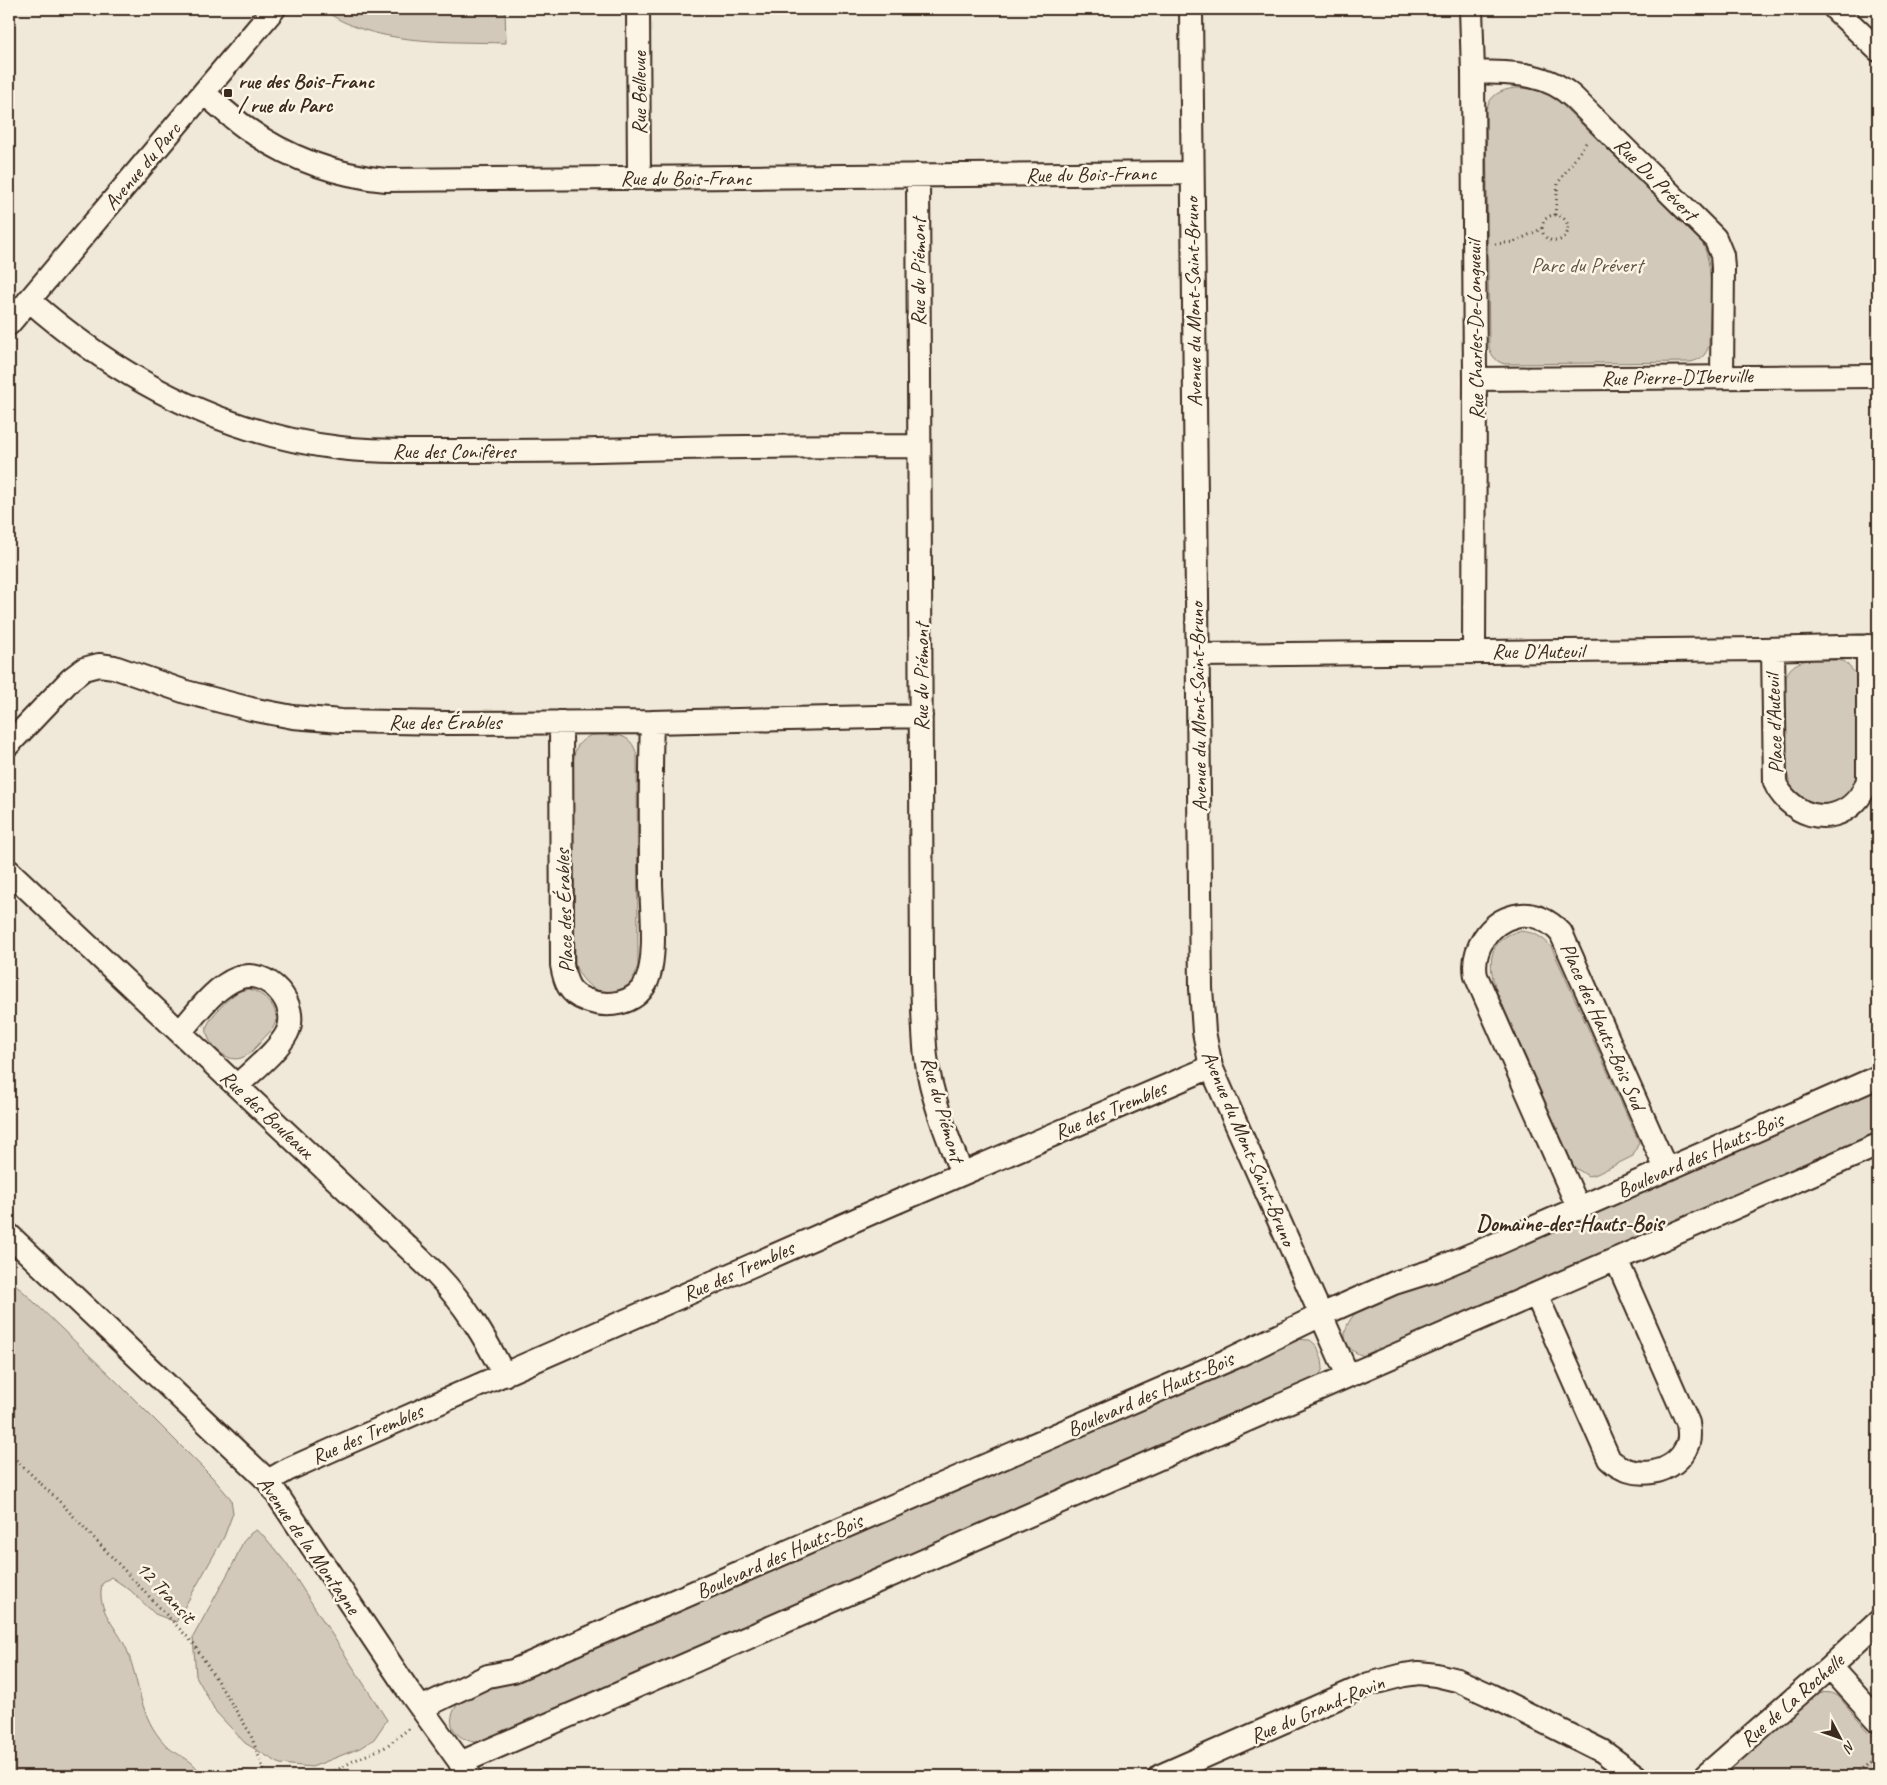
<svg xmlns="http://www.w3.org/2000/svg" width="1887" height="1785" font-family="Caveat,sans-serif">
	<rect width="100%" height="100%" fill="#f0e9d9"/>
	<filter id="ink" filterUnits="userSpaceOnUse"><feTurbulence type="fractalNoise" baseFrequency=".02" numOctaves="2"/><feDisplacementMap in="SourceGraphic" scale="10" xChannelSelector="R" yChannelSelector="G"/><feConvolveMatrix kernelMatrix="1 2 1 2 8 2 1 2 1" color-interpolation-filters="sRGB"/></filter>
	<g filter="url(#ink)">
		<path fill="#d2c9ba" stroke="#867a6c" d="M 322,9 L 505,9 L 506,43 C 446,41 372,46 322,9 Z
			M 1515,88 C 1528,88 1543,90 1554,97 L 1702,242 C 1716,270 1709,314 1709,345 C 1706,355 1702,359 1691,362 L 1505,364 C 1496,362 1492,356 1489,348 L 1486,109 C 1491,95 1500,90 1515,88 Z
			M 1834,660 L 1844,661 L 1856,674 L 1858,774 C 1853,788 1844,803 1828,804 C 1813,806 1796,797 1790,783 C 1782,765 1785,698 1786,676 C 1795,656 1816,660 1834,660 Z
			M 591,735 C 613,735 631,730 637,756 L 638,966 C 635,973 633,981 627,986 C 606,1003 581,985 575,964 L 573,763 C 575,747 577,743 591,735 Z
			M 1519,931 C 1534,932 1542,936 1552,948 L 1639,1142 L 1633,1156 L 1597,1174 L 1588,1176 L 1574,1167 L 1496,990 C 1488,964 1487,939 1519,931 Z
			M 249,989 C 264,993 282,1009 274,1026 C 271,1032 263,1038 259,1044 C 254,1049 248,1056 241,1058 C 232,1061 224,1056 217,1050 C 211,1045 205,1034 207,1026 C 210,1017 230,996 238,992 C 242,990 246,990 249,989 Z
			M 1878,1085 L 1878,1137 L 1374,1358 C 1342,1354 1336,1333 1358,1310 Z
			M 9,1278 L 114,1379 L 212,1477 L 231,1499 L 233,1513 L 224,1537 L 176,1622 L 155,1614 L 130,1590 L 111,1577 L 102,1584 C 96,1612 117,1626 127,1650 C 140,1683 139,1717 165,1744 C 172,1753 185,1756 193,1764 C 197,1767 199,1772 202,1776 L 9,1776 Z
			M 1293,1339 L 1310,1340 L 1317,1346 L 1322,1359 L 1323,1368 L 1318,1379 L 484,1743 C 458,1743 440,1725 460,1701 Z
			M 256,1530 L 264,1536 L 286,1563 L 387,1720 L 374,1739 L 360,1748 L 312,1767 L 280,1764 L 245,1743 L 216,1712 L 196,1676 L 193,1637 L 233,1564 L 243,1542 L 251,1533 Z
			M 1819,1692 L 1832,1693 L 1838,1696 L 1878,1742 L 1878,1776 L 1722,1776 L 1805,1701 Z"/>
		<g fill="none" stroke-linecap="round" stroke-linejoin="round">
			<defs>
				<path id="minor" d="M 638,9 L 639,178
					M 1191,9 L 1201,988 L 1204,1032 L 1211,1067 L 1348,1376
					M 1471,9 L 1473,72 L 1475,379 L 1474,652
					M 1835,9 L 1878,50
					M 1473,72 C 1509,73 1546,71 1574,98 L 1715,238 L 1722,255 L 1723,268 L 1722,376
					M 204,93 C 218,105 231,117 246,128 C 288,158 335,175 386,180 L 1191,173
					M 918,175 L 922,977 C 923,1003 923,1030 926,1057 C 931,1097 947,1136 962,1174
					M 29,300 C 118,378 221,434 340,448 C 374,452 409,451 443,451 C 494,451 545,451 597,450 C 704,447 812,446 919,446
					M 9,324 L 274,9
					M 1475,379 L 1878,376
					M 1773,649 L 1775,782 C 1777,789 1782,795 1788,801 C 1816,828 1856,817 1868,780 L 1868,646
					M 1198,655 L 1762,649 L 1878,646
					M 561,722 L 562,965 C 565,982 569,994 586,1000 C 607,1008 634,1005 646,983 C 657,960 652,912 651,885 C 651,831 650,777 652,722
					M 9,744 L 71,679 L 84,669 L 99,665 L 114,667 L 186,692 L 251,709 L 293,717 L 341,721 L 446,723 L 652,722 L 921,716
					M 9,871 L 436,1274 C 465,1304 485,1337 504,1375
					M 180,1032 C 197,1013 213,988 238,978 C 268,967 301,1005 287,1033 C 277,1052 252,1071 237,1086
					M 1579,1209 L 1476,976 C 1471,950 1489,922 1515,916 C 1532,911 1550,921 1561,933 L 1666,1169
					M 9,1235 L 268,1481 L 408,1690 L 470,1776
					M 1536,1294 L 1609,1459 C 1632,1482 1677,1476 1688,1443 C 1690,1437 1689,1430 1688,1423 L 1616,1259
					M 268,1481 L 287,1470 L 352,1441 L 871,1213 L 1211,1067
					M 1830,1667 L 1878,1720
					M 421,1708 L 488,1676 L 513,1671 L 1233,1358 L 1321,1315 L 1394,1283 L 1432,1271 L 1485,1249 L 1878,1077
					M 460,1763 L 1878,1145
					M 1160,1776 L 1369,1684 L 1404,1675 L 1419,1673 L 1436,1675 L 1457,1680 L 1490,1695 L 1602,1751 L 1636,1776
					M 1705,1776 L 1830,1667 L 1878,1622"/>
			</defs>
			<use href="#minor" stroke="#3b2a1e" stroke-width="26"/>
			<path stroke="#3b2a1e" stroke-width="3" stroke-dasharray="1 4" stroke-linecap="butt" d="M1542 228a13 13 0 1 1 26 0a13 13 0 1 1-26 0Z
				M 1555,215 L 1558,183 L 1588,140
				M 1495,244 L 1514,242 L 1541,229
				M 9,1453 L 59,1501 L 194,1644 L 250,1733 L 266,1776
				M 326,1776 L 355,1760 L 385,1747 L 410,1728
				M 1855,1776 L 1878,1755"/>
			<use href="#minor" stroke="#fcf5e5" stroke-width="22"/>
		</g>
	</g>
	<rect fill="#3b2a1e" stroke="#fcf5e5" stroke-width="2" x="223" y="88" width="10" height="10" rx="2.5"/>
	<g text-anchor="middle" stroke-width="5" stroke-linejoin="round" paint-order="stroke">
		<g font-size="21" font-weight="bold" fill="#3b2a1e" stroke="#fcf5e5" text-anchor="start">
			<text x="238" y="88">rue des Bois-Franc<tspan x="238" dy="24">/ rue du Parc</tspan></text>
		</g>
		<g font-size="21" fill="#3b2a1e" stroke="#fcf5e5">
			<text transform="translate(639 93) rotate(-90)" y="7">Rue Bellevue</text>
			<text transform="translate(142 166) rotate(-50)" y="7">Avenue du Parc</text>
			<text transform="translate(1091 174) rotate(-1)" y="7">Rue du Bois-Franc</text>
			<text x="686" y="185">Rue du Bois-Franc</text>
			<text transform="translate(1656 179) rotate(45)" y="7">Rue Du Prévert</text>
			<text transform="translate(918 272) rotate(-90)" y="7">Rue du Piémont</text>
			<text transform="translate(1193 302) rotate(-91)" y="7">Avenue du Mont-Saint-Bruno</text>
			<text transform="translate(1475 330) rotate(-91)" y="7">Rue Charles-De-Longueuil</text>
			<text transform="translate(1677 377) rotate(-1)" y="7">Rue Pierre-D'Iberville</text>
			<text x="454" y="458">Rue des Conifères</text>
			<text x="1538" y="658">Rue D'Auteuil</text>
			<text transform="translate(921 677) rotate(-90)" y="7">Rue du Piémont</text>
			<text transform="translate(1198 707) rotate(-91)" y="7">Avenue du Mont-Saint-Bruno</text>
			<text x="445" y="729">Rue des Érables</text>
			<text transform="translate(1774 724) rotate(-92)" y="7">Place d'Auteuil</text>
			<text transform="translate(564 911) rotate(-92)" y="7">Place des Érables</text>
			<text transform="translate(1603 1026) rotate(66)" y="7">Place des Hauts-Bois Sud</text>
			<text transform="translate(943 1109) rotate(74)" y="7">Rue du Piémont</text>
			<text transform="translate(1110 1110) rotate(-23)" y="7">Rue des Trembles</text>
			<text transform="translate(267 1114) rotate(43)" y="7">Rue des Bouleaux</text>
			<text transform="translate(1249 1148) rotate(67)" y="7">Avenue du Mont-Saint-Bruno</text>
			<text transform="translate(1700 1155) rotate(-24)" y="7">Boulevard des Hauts-Bois</text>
			<text transform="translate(738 1271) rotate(-24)" y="7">Rue des Trembles</text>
			<text transform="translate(1150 1394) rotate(-24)" y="7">Boulevard des Hauts-Bois</text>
			<text transform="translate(367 1434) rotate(-24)" y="7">Rue des Trembles</text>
			<text transform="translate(309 1545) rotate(55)" y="7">Avenue de la Montagne</text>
			<text transform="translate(779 1556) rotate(-24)" y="7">Boulevard des Hauts-Bois</text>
			<text transform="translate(166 1592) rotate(47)" y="7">12 Transit</text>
			<text transform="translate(1792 1700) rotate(-41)" y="7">Rue de La Rochelle</text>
			<text transform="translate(1317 1709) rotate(-23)" y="7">Rue du Grand-Ravin</text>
		</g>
		<g font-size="21" fill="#615245" stroke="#fcf5e5">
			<text x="1587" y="272">Parc du Prévert</text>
		</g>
		<g font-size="22" font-weight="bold" fill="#3b2a1e" stroke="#fcf5e5">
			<text x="1570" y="1231">Domaine-des-Hauts-Bois</text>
		</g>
	</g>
	<rect width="1887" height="1785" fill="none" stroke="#fcf5e5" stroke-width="30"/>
	<rect x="15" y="15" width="1857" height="1755" fill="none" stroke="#3b2a1e" stroke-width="2" filter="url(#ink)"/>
	<g transform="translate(1840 1738) rotate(131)" stroke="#fcf5e5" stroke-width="4" paint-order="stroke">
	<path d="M0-4L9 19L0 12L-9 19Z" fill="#3b2a1e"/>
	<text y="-8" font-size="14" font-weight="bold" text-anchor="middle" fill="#3b2a1e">N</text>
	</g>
</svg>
